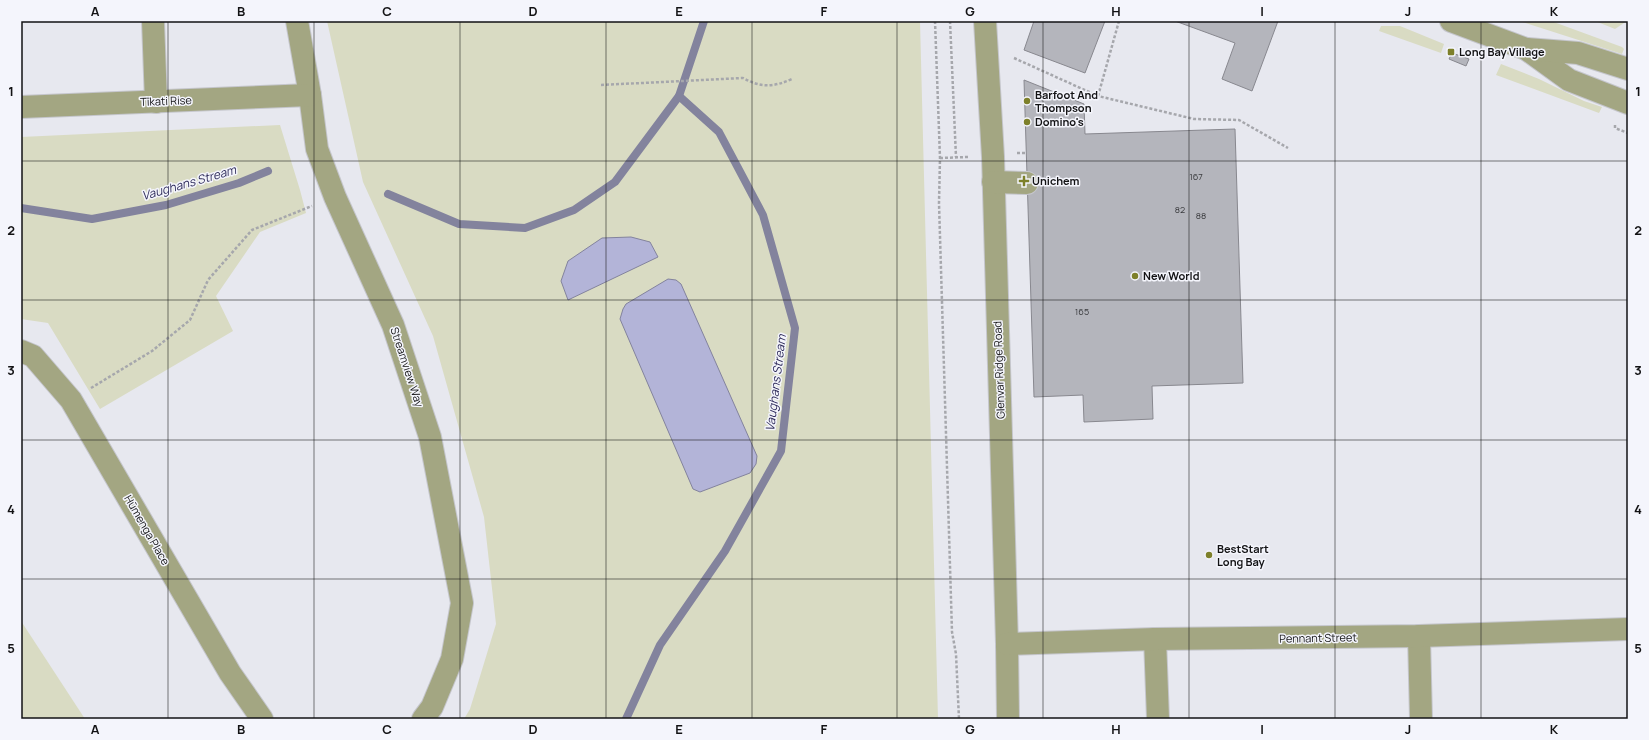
<svg xmlns="http://www.w3.org/2000/svg" width="1649" height="740" font-family="Manrope,sans-serif">
<rect width="100%" height="100%" fill="#e7e8ef"/>
<g fill="#d9dbc3">
<polygon points="327,21 920,21 938,719 464,719 470,709 496,624 484,517 433,336 363,182"/>
<polygon points="1519,21 1551,21 1622,47 1624,49 1622,54"/>
<polygon points="1595,21 1627,21 1615,29"/>
<polygon points="1381,26 1400,26 1444,44 1441,53 1379,31"/>
<polygon points="1501,64 1539,79 1584,101 1602,107 1599,113 1496,75"/>
<polygon points="280,125 300,190 306,213 260,232 216,296 233,331 100,409 48,323 21,319 21,137"/>
<polygon points="21,621 85,719 21,719"/>
</g>
<g fill="#b3b4d8" stroke="#83839d">
<polygon points="631,237 650,242 658,257 568,300 561,281 568,261 602,238"/>
<polygon points="668,279 676,280 681,284 757,456 756,464 750,473 700,492 693,489 620,319 623,309 626,304"/>
</g>
<g fill="none" stroke-linecap="round" stroke-linejoin="round">
<g stroke="#83839d" stroke-width="8">
<polyline points="388,194 459,224 525,228 574,210 615,182 679,96 704,21"/>
<polyline points="21,208 92,219 166,205 239,183 268,171"/>
<polyline points="626,719 660,645 725,551 781,451 795,328 763,215 719,132 679,96"/>
</g>
</g>
<g fill="#b4b5bc" stroke="#88888f">
<polygon points="1034,21 1105,21 1085,73 1024,50"/>
<polygon points="1175,21 1278,21 1252,91 1222,79 1235,43"/>
<polygon points="1452,53 1469,59 1466,66 1449,59"/>
<polygon points="1024,80 1084,104 1085,134 1235,129 1243,383 1152,386 1153,419 1084,422 1083,395 1034,397"/>
</g>
<g fill="none" stroke-linecap="round" stroke-linejoin="round">
<defs>
<g id="minor">
<polyline points="153,21 156,102"/>
<polyline points="297,21 310,95 317,149 335,197 393,325 430,437 462,603 452,659 432,707 423,719"/>
<polyline points="985,21 993,157 1007,644 1008,719"/>
<polyline points="1451,21 1526,49 1569,80 1628,103"/>
<polyline points="1527,49 1578,53 1628,69"/>
<polyline points="21,107 310,95"/>
<polyline points="993,182 1027,183"/>
<polyline points="21,351 33,356 71,400 230,673 262,719"/>
<polyline points="1419,636 1421,719"/>
<polyline points="1155,639 1158,719"/>
<polyline points="1007,644 1155,639 1419,636 1628,629"/>
</g>
</defs>
<use href="#minor" stroke="#c5c6cc" stroke-width="24"/>
<g stroke="#a6a7ac" stroke-width="2.5" stroke-dasharray="3 2" stroke-linecap="butt">
<polyline points="935,21 940,158 939,203 952,632 956,654 959,719"/>
<polyline points="950,21 956,157"/>
<polyline points="1014,58 1098,96 1194,119 1239,120 1288,148"/>
<path d="M601 85 743 78C761 88 774 87 792 79"/>
<polyline points="1098,96 1119,21"/>
<polyline points="1615,125 1615,128 1628,133"/>
<polyline points="1017,153 1026,153"/>
<polyline points="940,158 968,157"/>
<polyline points="91,388 152,351 190,320 208,280 252,230 312,206"/>
</g>
<use href="#minor" stroke="#a3a682" stroke-width="22"/>
</g>
<path fill="none" stroke="#121214" stroke-width="1" stroke-opacity="0.55" d="M168 21V719M314 21V719M460 21V719M606 21V719M752 21V719M897 21V719M1043 21V719M1189 21V719M1335 21V719M1481 21V719M21 161H1628M21 300H1628M21 440H1628M21 579H1628"/>
<g fill="#7d802a" stroke="#f4f5fc" stroke-width="1.5">
<rect x="1447" y="48" width="8" height="8" rx="2"/>
<circle cx="1027" cy="101" r="4"/>
<circle cx="1027" cy="122" r="4"/>
<path d="M1022 175h4v4h4v4h-4v4h-4v-4h-4v-4h4z"/>
<circle cx="1135" cy="276" r="4"/>
<circle cx="1209" cy="555" r="4"/>
</g>
<g text-anchor="middle" stroke-width="3" stroke-linejoin="round" paint-order="stroke">
<g font-size="9" fill="#3a3b3e">
<text x="1196" y="180">167</text>
<text x="1180" y="213">82</text>
<text x="1201" y="219">88</text>
<text x="1082" y="315">165</text>
</g>
<g font-size="11" font-weight="bold" fill="#121214" stroke="#f4f5fc" text-anchor="start">
<text x="1459" y="56">Long Bay Village</text>
<text x="1035" y="99">Barfoot And<tspan x="1035" dy="13">Thompson</tspan></text>
<text x="1035" y="126">Domino's</text>
<text x="1032" y="185">Unichem</text>
<text x="1143" y="280">New World</text>
<text x="1217" y="553">BestStart<tspan x="1217" dy="13">Long Bay</tspan></text>
</g>
<g font-size="11" fill="#121214" stroke="#f4f5fc">
<text transform="translate(166 101) rotate(-2)" y="4">Tīkati Rise</text>
<text transform="translate(407 367) rotate(72)" y="4">Streamview Way</text>
<text transform="translate(999 370) rotate(-92)" y="4">Glenvar Ridge Road</text>
<text transform="translate(147 530) rotate(60)" y="4">Hūmenga Place</text>
<text transform="translate(1318 638) rotate(-1)" y="4">Pennant Street</text>
</g>
<g font-size="12" font-style="italic" fill="#2e2b5a" stroke="#f4f5fc">
<text transform="translate(189 183) rotate(-16)" y="4">Vaughans Stream</text>
<text transform="translate(776 383) rotate(-83)" y="4">Vaughans Stream</text>
</g>
</g>
<rect width="1649" height="740" fill="none" stroke="#f4f5fc" stroke-width="44"/>
<rect x="22" y="22" width="1605" height="696" fill="none" stroke="#121214" stroke-width="1.5"/>
<g font-size="13" text-anchor="middle" font-weight="bold" fill="#121214">
<text x="95" y="16">A</text>
<text x="241" y="16">B</text>
<text x="387" y="16">C</text>
<text x="533" y="16">D</text>
<text x="679" y="16">E</text>
<text x="824" y="16">F</text>
<text x="970" y="16">G</text>
<text x="1116" y="16">H</text>
<text x="1262" y="16">I</text>
<text x="1408" y="16">J</text>
<text x="1554" y="16">K</text>
<text x="11" y="96">1</text>
<text x="1638" y="96">1</text>
<text x="11" y="235">2</text>
<text x="1638" y="235">2</text>
<text x="11" y="375">3</text>
<text x="1638" y="375">3</text>
<text x="11" y="514">4</text>
<text x="1638" y="514">4</text>
<text x="11" y="653">5</text>
<text x="1638" y="653">5</text>
<text x="95" y="734">A</text>
<text x="241" y="734">B</text>
<text x="387" y="734">C</text>
<text x="533" y="734">D</text>
<text x="679" y="734">E</text>
<text x="824" y="734">F</text>
<text x="970" y="734">G</text>
<text x="1116" y="734">H</text>
<text x="1262" y="734">I</text>
<text x="1408" y="734">J</text>
<text x="1554" y="734">K</text>
</g>
</svg>
